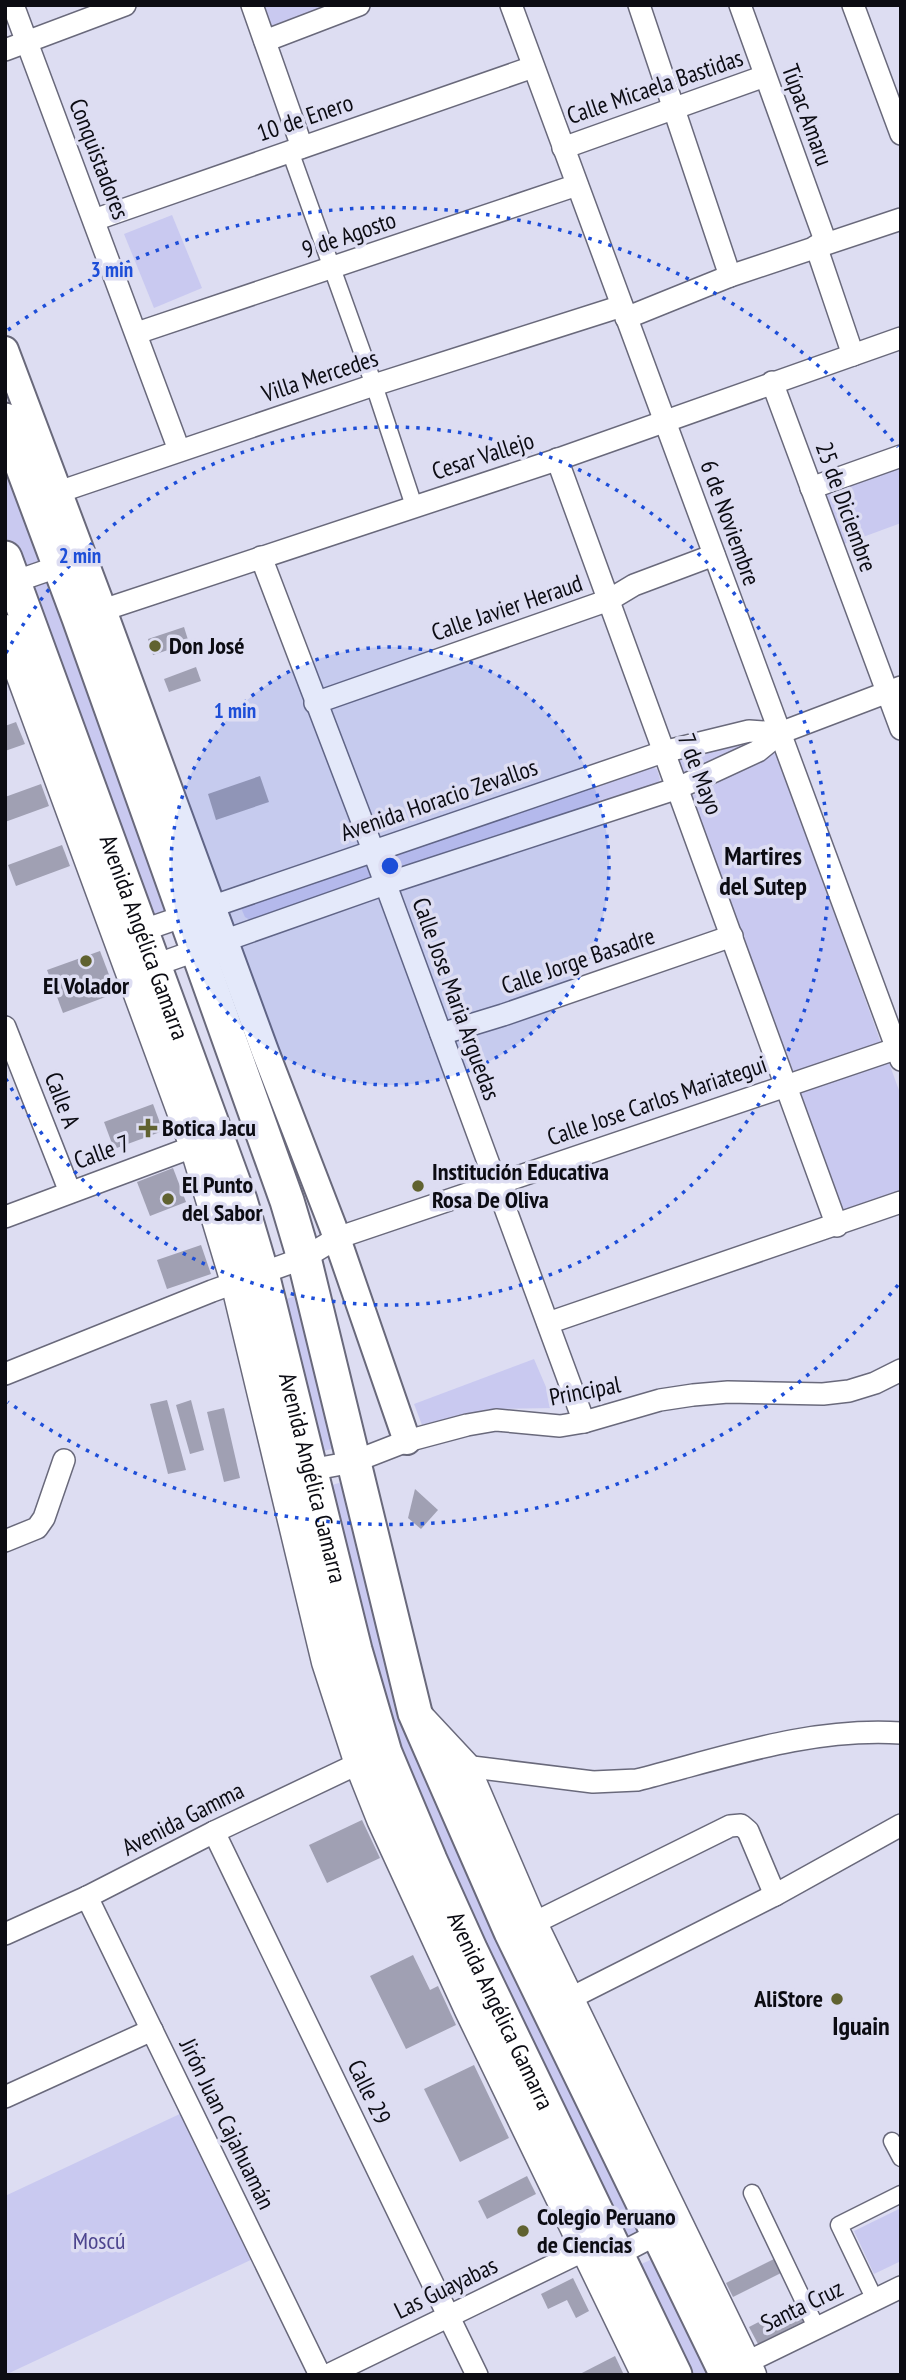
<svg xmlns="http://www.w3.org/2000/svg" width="906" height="2380" font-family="'PT Sans Narrow',sans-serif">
<rect width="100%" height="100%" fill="#ddddf2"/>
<g fill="#c9c9f0">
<polygon points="261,5 330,5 270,33"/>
<polygon points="172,215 202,288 154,308 124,234"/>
<polygon points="5,449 47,561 19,571 5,533"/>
<polygon points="901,465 901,523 844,544 824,491"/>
<polygon points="52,576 168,913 155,917 147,916 26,585"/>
<polygon points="733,743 742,746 737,753 679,781 671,757"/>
<polygon points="776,752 881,1043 792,1075 690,797"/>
<polygon points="648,766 657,769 660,779 656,787 395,875 389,869 386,853"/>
<polygon points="362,862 368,868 370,876 367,884 252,921 245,917 241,908 246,901"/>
<polygon points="888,1060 901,1096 901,1192 842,1213 801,1093"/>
<polygon points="299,1295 335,1448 312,1454 276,1302"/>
<polygon points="534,1359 555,1408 489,1409 422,1425 414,1404"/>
<polygon points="346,1481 404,1703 646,2227 622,2242 395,1744 325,1487"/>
<polygon points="184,2112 255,2258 5,2375 5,2196"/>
<polygon points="901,2208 901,2261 874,2274 854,2231"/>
<polygon points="657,2257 713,2375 690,2375 639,2265"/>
</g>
<g fill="#a0a0b3">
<polygon points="184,627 189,643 153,655 148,639"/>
<polygon points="196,667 201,681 169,692 164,679"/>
<polygon points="16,722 25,744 5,751 5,726"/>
<polygon points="260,776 269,802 216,820 208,794"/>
<polygon points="41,784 49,806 5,822 5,797"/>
<polygon points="62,845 70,866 16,886 8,865"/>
<polygon points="100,951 116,993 63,1013 47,970"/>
<polygon points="153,1104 163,1131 114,1149 104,1122"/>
<polygon points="173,1168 186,1202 150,1216 137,1182"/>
<polygon points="201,1245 211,1274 167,1289 157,1260"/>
<polygon points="167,1400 186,1470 168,1474 150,1404"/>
<polygon points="191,1400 204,1450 190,1454 176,1405"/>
<polygon points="224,1408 240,1478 224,1482 207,1412"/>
<polygon points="415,1489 438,1510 421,1529 408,1518"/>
<polygon points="362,1820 380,1858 327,1883 309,1845"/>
<polygon points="413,1955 430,1990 438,1986 456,2025 406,2049 370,1976"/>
<polygon points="474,2065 509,2138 460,2162 424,2089"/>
<polygon points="527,2176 536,2194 487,2219 478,2201"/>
<polygon points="778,2257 785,2271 733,2297 726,2283"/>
<polygon points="573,2278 589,2311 576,2318 567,2300 548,2309 541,2294"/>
<polygon points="800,2301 808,2319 758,2344 749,2327"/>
<polygon points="615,2356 624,2375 578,2375"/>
</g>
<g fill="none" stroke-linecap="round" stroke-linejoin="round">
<defs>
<g id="pedestrian">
<polyline points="290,151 374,385 414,506"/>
<polyline points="892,2141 901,2158"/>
<polyline points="752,2193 816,2327"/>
<polyline points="875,2300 839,2225 901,2194"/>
</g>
<g id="minor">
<polyline points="13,5 179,450"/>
<polyline points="252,5 302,147"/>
<polyline points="511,5 901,1060"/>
<polyline points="639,5 730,276"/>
<polyline points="740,5 826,243"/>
<polyline points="853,5 901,134"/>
<polyline points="265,41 359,5"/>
<polyline points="5,50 125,5"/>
<polyline points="563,148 765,76"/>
<polyline points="94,220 533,67"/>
<polyline points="816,246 853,355"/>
<polyline points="626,318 730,276 901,219"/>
<polyline points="137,333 577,185"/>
<polyline points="772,382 901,729"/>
<polyline points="557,459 837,1226"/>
<polyline points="811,488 901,456"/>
<polyline points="44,497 374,385 622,306"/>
<polyline points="261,557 373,850 584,1422"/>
<polyline points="5,585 60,566"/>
<polyline points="88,615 553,461 901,338"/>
<polyline points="315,703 609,600 634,585 714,555"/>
<polyline points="132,934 663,752 749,731 780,733"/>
<polyline points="144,969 385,884 678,788 758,751 780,733 901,687"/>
<polyline points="5,1027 70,1192"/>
<polyline points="441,1034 503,1015 732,936"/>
<polyline points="5,1217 206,1142"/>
<polyline points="548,1323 901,1202"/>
<polyline points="5,1374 212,1291 304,1258 337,1238 901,1047"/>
<polyline points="299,1472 353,1462 407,1441 467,1425 496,1420 560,1426 584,1422 660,1400 693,1395 728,1392 823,1394 849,1391 875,1383 901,1370"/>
<polyline points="5,1541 37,1528 44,1518 64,1460"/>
<path d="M464 1766 593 1782 637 1780C724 1758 809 1727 901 1733"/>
<polyline points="214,1832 477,2375"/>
<polyline points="87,1897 320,2375"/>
<polyline points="532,1924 730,1826 741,1825 748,1831 775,1895"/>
<polyline points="5,1934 87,1897 214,1832 372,1757"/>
<polyline points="559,2004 775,1895 901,1825"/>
<polyline points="5,2097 152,2030"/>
<polyline points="733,2369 901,2287"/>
<polyline points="328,2375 587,2249 604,2255 617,2255 667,2229"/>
</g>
<polyline id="tertiary" points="5,350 103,610 265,1051 333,1227 407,1441"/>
<g id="secondary">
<polyline points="5,630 195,1146 236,1282 327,1662 359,1761 382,1819 470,2010 647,2375"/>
<polyline points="422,1721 464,1766 532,1924 751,2375"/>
</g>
<g id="primary">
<polyline points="5,420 79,618 287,1201 304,1258 415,1713 511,1932 727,2375"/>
<path id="s1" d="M5 558 240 1200 262 1274 355 1650 385 1753 430 1860 471 1951 675 2375"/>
</g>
</defs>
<use href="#pedestrian" stroke="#69697b" stroke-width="19"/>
<use href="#minor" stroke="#69697b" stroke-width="24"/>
<use href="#tertiary" stroke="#69697b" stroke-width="30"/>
<use href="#secondary" stroke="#69697b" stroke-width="33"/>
<use href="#primary" stroke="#69697b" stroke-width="37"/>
<use href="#pedestrian" stroke="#fff" stroke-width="16"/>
<use href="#minor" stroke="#fff" stroke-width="21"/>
<use href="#tertiary" stroke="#fff" stroke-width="26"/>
<use href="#secondary" stroke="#fff" stroke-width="30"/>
<use href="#primary" stroke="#fff" stroke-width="33"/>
</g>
<circle cx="390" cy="866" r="219" fill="#1d4ed8" fill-opacity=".12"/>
<g fill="none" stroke="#1d4ed8" stroke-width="3.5" stroke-dasharray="3.5 7">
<circle cx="390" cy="866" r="219"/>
<path d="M6 653A439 439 0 1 1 6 1079"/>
<path d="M898 1285A658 658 0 0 1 8 1402M8 330A658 658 0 0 1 898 447"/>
</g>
<g fill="#606230" stroke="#ddddf2" stroke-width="2.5">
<circle cx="155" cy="646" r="7"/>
<circle cx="86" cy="961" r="7"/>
<path d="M144.5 1117.5h7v7h7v7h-7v7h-7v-7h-7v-7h7z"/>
<circle cx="418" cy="1186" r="7"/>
<circle cx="168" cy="1199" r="7"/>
<circle cx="837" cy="1999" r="7"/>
<circle cx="523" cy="2231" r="7"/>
</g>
<g text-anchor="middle" stroke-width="7" stroke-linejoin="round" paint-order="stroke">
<g font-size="24" fill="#0c0c13" stroke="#ddddf2">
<text transform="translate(655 87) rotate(-19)" y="8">Calle Micaela Bastidas</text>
<text transform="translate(807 115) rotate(70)" y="8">Túpac Amaru</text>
<text transform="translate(305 118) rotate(-19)" y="8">10 de Enero</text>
<text transform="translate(99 159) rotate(69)" y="8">Conquistadores</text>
<text transform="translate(349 235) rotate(-19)" y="8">9 de Agosto</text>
<text transform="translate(320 376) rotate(-18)" y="8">Villa Mercedes</text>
<text transform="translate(483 456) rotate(-18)" y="8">Cesar Vallejo</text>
<text transform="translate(846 507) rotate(70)" y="8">25 de Diciembre</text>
<text transform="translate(730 523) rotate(70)" y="8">6 de Noviembre</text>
<text transform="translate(507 608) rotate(-19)" y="8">Calle Javier Heraud</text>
<text transform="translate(700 774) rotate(69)" y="8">7 de Mayo</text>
<text transform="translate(439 800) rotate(-19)" y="8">Avenida Horacio Zevallos</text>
<text dy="8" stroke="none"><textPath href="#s1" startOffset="404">Avenida Angélica Gamarra</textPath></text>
<text transform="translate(578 961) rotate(-19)" y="8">Calle Jorge Basadre</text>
<text transform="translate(456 999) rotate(70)" y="8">Calle Jose Maria Arguedas</text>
<text transform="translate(62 1100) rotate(69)" y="8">Calle A</text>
<text transform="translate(657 1101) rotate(-19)" y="8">Calle Jose Carlos Mariategui</text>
<text transform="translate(102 1152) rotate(-20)" y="8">Calle 7</text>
<text transform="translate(585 1391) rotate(-11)" y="8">Principal</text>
<text dy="8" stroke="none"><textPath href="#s1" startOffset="971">Avenida Angélica Gamarra</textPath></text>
<text transform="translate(183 1819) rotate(-27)" y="8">Avenida Gamma</text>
<text dy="8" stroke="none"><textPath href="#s1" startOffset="1538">Avenida Angélica Gamarra</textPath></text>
<text transform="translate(369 2092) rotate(64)" y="8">Calle 29</text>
<text transform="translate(227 2124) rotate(64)" y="8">Jirón Juan Cajahuamán</text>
<text transform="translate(446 2288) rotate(-26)" y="8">Las Guayabas</text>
<text transform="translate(802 2306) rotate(-26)" y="8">Santa Cruz</text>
</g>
<g font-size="24" font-weight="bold" fill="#0c0c13" stroke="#ddddf2" text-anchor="start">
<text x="169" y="654">Don José</text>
<text x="86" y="994" text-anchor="middle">El Volador</text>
<text x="162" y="1136">Botica Jacu</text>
<text x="432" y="1180">Institución Educativa<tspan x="432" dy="28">Rosa De Oliva</tspan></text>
<text x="182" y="1193">El Punto<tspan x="182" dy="28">del Sabor</tspan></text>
<text x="823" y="2007" text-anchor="end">AliStore</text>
<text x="537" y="2225">Colegio Peruano<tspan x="537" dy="28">de Ciencias</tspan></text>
</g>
<g font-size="24" fill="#4d458e" stroke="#ddddf2">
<text x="99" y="2249">Moscú</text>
</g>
<g font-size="26" font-weight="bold" fill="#0c0c13" stroke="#ddddf2">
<text x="763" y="865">Martires<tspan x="763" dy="30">del Sutep</tspan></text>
<text x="861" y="2035">Iguain</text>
</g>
</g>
<circle cx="390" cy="866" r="10" fill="#1d4ed8" stroke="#ddddf2" stroke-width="3.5"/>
<g font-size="21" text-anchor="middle" font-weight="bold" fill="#1d4ed8" stroke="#ddddf2" stroke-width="7" stroke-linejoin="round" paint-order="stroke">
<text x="112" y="277">3 min</text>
<text x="80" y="563">2 min</text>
<text x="235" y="718">1 min</text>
</g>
<rect width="906" height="2380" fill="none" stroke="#0c0c13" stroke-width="14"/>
</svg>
